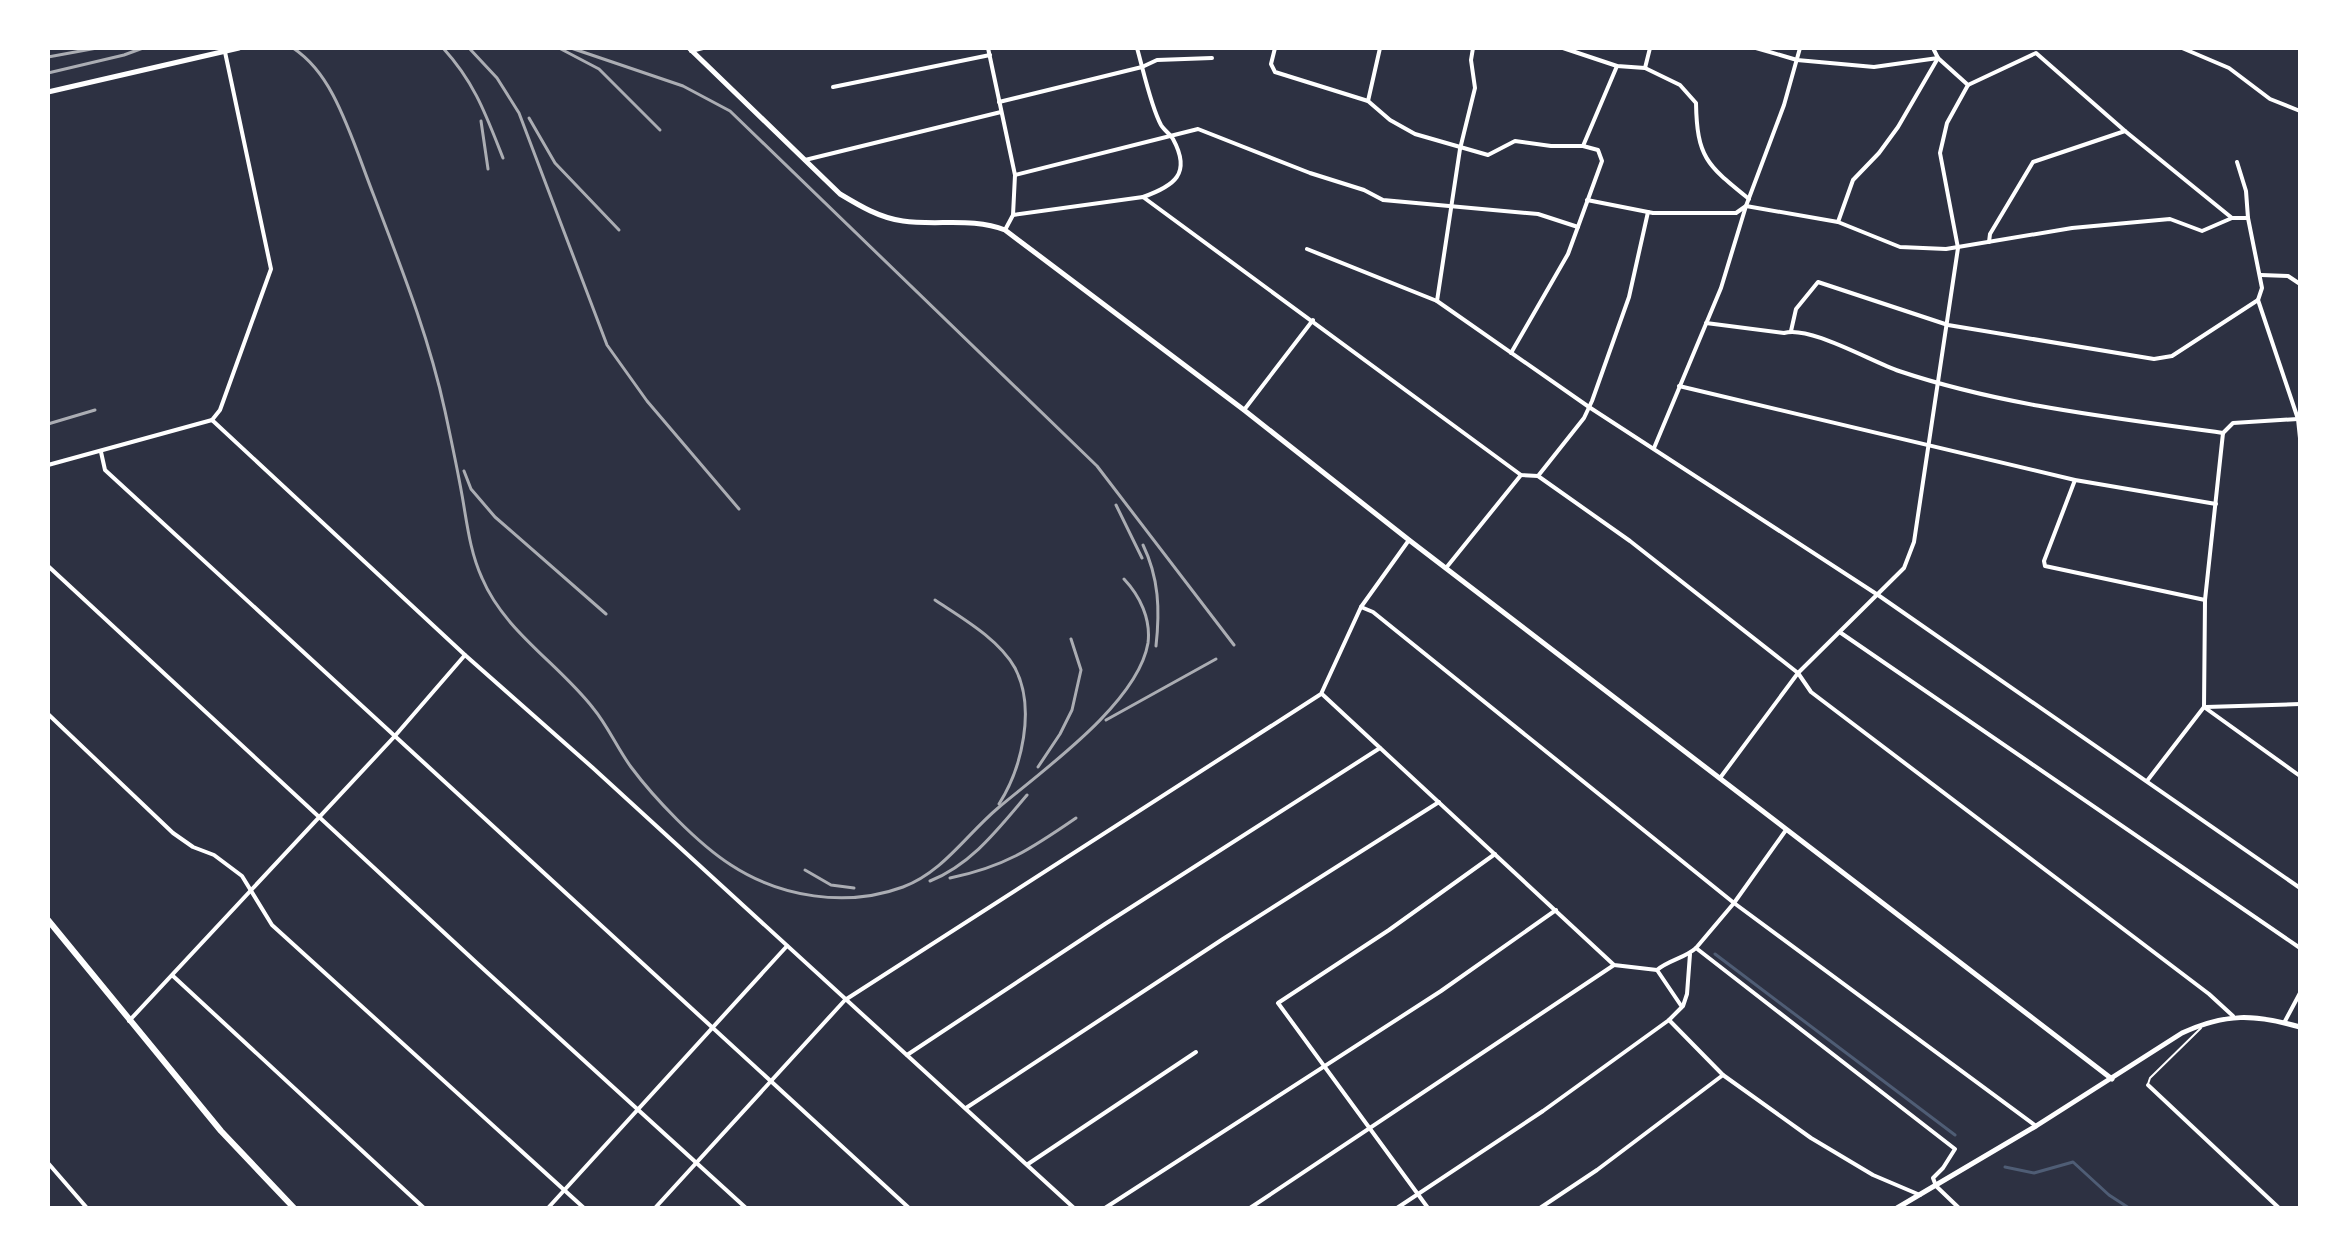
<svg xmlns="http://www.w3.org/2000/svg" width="2348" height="1256" font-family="'Fira Sans',sans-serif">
<rect width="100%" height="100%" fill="#2d3142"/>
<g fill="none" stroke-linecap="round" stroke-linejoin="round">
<g stroke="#4f5d75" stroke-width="3">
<polyline points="1715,954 1955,1135"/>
<polyline points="2005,1167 2034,1173 2073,1162 2109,1195 2129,1208"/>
</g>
<polyline stroke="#fff" stroke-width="2" points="2148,1084 2150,1078 2201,1028"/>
<g stroke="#fff" stroke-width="4">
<polyline points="988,48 1015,175 1013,215"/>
<path d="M1137 48C1143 69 1151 107 1161 125 1164 130 1170 134 1173 139 1192 174 1174 186 1143 197"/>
<polyline points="1275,48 1271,64 1275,72 1368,101 1390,120 1415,134 1488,155 1515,141 1551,146 1583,146 1598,150 1602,161 1568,254 1511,353"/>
<path d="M1563 48 1617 66 1645 68 1680 85 1696 103C1697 158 1707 165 1749 199"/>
<polyline points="1756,48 1797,60 1874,67 1938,58 1968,85 2036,53 2125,131 2232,218"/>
<polyline points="2182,48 2229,68 2270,99 2300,111"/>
<polyline points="691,51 703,48"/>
<polyline points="1645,68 1650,48"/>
<polyline points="833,87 990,55"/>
<polyline points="1368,101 1380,48"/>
<polyline points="999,102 1142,67 1157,60 1212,58"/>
<polyline points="1583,146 1617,66"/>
<polyline points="805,160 1001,112"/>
<polyline points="2237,162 2246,191 2248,218 2262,288 2258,300 2298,419 2300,438"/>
<polyline points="1015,175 1198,129 1310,173 1364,190 1383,200 1538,214 1578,227"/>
<polyline points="1587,200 1653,213 1736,213 1746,206 1838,222 1900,247 1946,249 2072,228 2170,219 2202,231 2232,218 2248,218"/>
<polyline points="1838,222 1853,180 1879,153 1898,127 1938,58 1933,48"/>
<polyline points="1005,230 1013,215 1143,197 1521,475 1538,476 1630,541 1798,673 1811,692 2209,994 2233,1016"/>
<polyline points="1989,242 1990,234 2033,162 2125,131"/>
<polyline points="1307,249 1437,301 1589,407 1878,595 2300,888"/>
<polyline points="2261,275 2288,276 2300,284"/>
<polyline points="1437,301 1460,149 1475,88 1471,60 1473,48"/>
<path d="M1706 323 1784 333C1809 325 1872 362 1899 371 2003 406 2115 418 2223 433"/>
<polyline points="1791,331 1796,309 1818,282 1948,325 2154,359 2172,356 2258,300"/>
<polyline points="1679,386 2075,480 2216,504"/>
<polyline points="1244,410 1313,320"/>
<polyline points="212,420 220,410 271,269 225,52"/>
<polyline points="2223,433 2233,423 2298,419"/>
<polyline points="1654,448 1721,288 1746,206 1784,105 1800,48"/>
<polyline points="101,452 105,470 909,1208"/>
<polyline points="48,465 212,420 465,655 593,768 1074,1208"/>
<polyline points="1538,476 1584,418 1592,401 1629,297 1648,212"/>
<polyline points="2075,480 2044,561 2045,566 2205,600"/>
<polyline points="48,566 479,965 746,1208"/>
<polyline points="1446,568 1521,475"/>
<polyline points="1361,607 1373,612 1734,903 2036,1126"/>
<polyline points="1841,633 2300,948"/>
<polyline points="1322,694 1614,965 1657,970 1682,1007 1669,1020 1723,1075 1811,1138 1873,1175 1920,1195"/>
<polyline points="2204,707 2300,776"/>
<polyline points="2206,707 2300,704"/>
<polyline points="48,714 173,833 193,847 214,855 242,876 272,925 584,1208"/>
<polyline points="1720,778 1798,673 1904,568 1914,542 1958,248 1940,153 1947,123 1968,85"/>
<polyline points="2147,781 2204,707 2205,600 2223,433"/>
<polyline points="1696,948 1955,1149 1943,1168 1933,1178 1936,1186 1959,1208"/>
<path d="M1657 970C1669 960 1685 958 1696 948L1734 903 1786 830"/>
<polyline points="173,976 424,1208"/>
<polyline points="1683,1006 1687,994 1690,954"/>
<polyline points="129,1021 394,737 465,655"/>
<polyline points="2284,1023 2300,993"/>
<polyline points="907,1055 1105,924 1380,748"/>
<polyline points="2148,1085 2279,1208"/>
<polyline points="966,1108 1223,939 1439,802"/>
<polyline points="48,1163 87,1208"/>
<polyline points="1028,1164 1196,1052"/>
<polyline points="548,1208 787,946"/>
<polyline points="655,1208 845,1000 1321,694 1361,607 1409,540"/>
<polyline points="1105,1208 1441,991 1556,910"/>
<polyline points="1250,1208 1614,965"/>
<polyline points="1397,1208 1543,1111 1669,1020"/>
<polyline points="1428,1208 1278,1003 1389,930 1495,854"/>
<polyline points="1540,1208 1597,1170 1723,1075"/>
</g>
<g stroke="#fff" stroke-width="5">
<path d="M689 48 840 194C860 206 880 218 903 221 936 226 973 217 1005 230L1244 410 1409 540 2112 1079"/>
<polyline points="48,92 239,48"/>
<path d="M1897 1208 2036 1126 2182 1033C2226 1013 2254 1014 2300 1027"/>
</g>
<polyline stroke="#fff" stroke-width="6" points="48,920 221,1131 294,1208"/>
<g stroke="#abadb3" stroke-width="3">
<path d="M293 48C311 60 323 76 333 95 350 127 361 163 374 196 401 267 429 337 445 411 451 439 457 467 462 495 467 523 470 552 482 578 505 632 558 663 593 708 608 726 617 748 631 767 654 798 698 844 731 865 780 897 846 908 903 887 943 872 966 835 998 808 1043 770 1138 703 1148 643 1151 619 1140 596 1124 579"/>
<path d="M443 48C475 83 486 115 503 158"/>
<polyline points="469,48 497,78 519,113 607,345 647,401 739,509"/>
<polyline points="559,48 599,69 660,130"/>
<polyline points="571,48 683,86 730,111 1097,466 1234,645"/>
<polyline points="48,57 97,48"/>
<polyline points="48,73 124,55 143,48"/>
<polyline points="529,118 555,163 619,230"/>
<polyline points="481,121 488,169"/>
<polyline points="48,424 95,410"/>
<polyline points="464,471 471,489 495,517 606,614"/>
<polyline points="1116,505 1142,558"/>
<path d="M1143 545C1159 578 1160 610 1156 646"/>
<path d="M935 600C962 618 999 639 1015 668 1036 708 1022 768 999 804"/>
<polyline points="1106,720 1216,659"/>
<polyline points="1038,767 1060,734 1072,710 1081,670 1071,639"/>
<polyline points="805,870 831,885 854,888"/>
<path d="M950 878C1004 867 1031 849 1076 818"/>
<path d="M930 881C972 864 998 829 1027 795"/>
</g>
</g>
<rect width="2348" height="1256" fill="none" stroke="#ffffff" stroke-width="100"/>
</svg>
